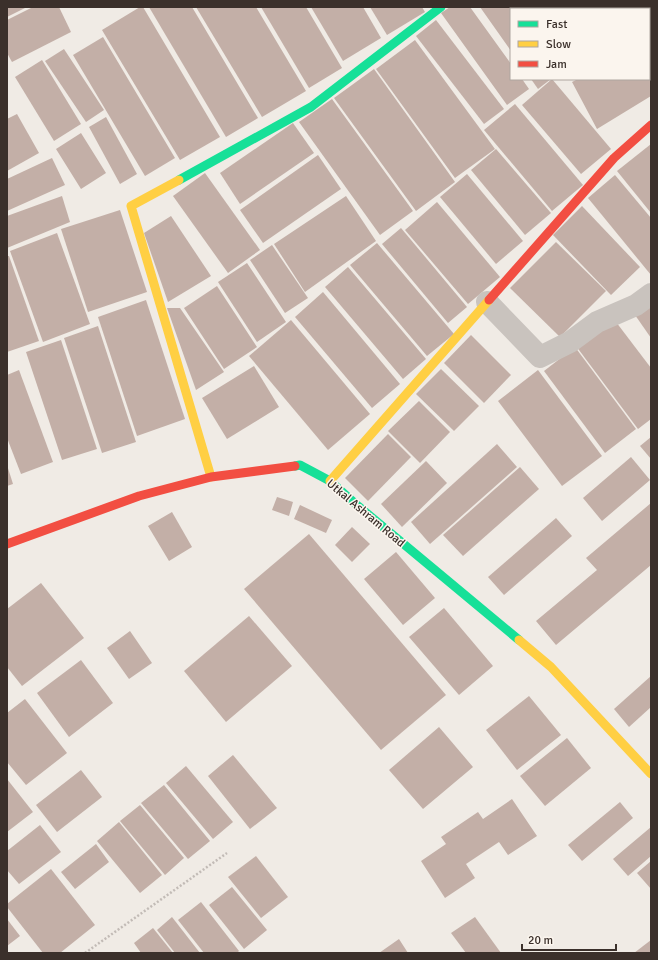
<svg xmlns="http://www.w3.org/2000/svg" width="658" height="960" font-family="Signika,sans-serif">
<rect width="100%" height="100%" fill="#f0ebe5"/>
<g fill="#c3afa7">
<polygon points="7,7 27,7 7,17"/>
<polygon points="33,7 59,7 71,32 12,62 7,53 7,20"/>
<polygon points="140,7 143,7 220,137 180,160 102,30"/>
<polygon points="149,7 192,7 258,118 226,137"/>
<polygon points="196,7 256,7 306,91 262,117"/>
<polygon points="261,7 306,7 342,68 309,88"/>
<polygon points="311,7 363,7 381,38 343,61"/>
<polygon points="370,7 422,7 425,12 387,35"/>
<polygon points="450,7 470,7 511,64 511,79 522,79 529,89 507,105 441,13"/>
<polygon points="480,7 512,7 513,9 511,9 511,51"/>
<polygon points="526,7 629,7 626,9 527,9"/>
<polygon points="634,7 651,7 651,35 649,36 649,9 630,9"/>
<polygon points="436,20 504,109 484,124 416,36"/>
<polygon points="103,37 175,158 145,176 73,55"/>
<polygon points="415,40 495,149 455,178 376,69"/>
<polygon points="651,40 651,96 597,129 572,82 578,79 649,79 649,41"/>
<polygon points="64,49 104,110 86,122 45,61"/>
<polygon points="42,60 81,124 54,141 15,77"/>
<polygon points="374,69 455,182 416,211 334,98"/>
<polygon points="531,79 551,79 538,89"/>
<polygon points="552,79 611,149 581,174 522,105"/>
<polygon points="332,99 413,211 380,235 299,122"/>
<polygon points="515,104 583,185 552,211 484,130"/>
<polygon points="17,114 39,153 7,171 7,119"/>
<polygon points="106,117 137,174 120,184 89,127"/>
<polygon points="293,123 314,153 240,204 220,173"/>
<polygon points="81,133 106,173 81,189 56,149"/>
<polygon points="651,144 651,213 617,171"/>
<polygon points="496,149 551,213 525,235 471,170"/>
<polygon points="318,155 341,189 263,243 240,210"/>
<polygon points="52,158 65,185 7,211 7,179"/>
<polygon points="205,173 260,250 228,273 173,196"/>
<polygon points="467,174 523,241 496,264 440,197"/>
<polygon points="615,175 651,218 651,275 588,198"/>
<polygon points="62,196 70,222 7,248 7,216"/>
<polygon points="346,196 376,241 305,292 274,244"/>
<polygon points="437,202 500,277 468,304 405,230"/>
<polygon points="582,206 640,267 611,295 553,235"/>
<polygon points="120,210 147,292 88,312 61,229"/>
<polygon points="171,216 211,276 168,302 144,233"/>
<polygon points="401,228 467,307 448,323 382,244"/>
<polygon points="57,233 90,324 43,342 10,251"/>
<polygon points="556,242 606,291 560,337 510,288"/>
<polygon points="377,243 454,334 427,356 350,265"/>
<polygon points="272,245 308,298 285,313 250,260"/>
<polygon points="7,256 9,256 39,341 7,352"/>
<polygon points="247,263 286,322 257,342 218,282"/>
<polygon points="348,267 426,359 403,379 325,287"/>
<polygon points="217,286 257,347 224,369 184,308"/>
<polygon points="323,292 400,384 372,408 295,317"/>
<polygon points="146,300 185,419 137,436 98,317"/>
<polygon points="651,303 651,338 635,315"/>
<polygon points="167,308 180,308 224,372 196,390"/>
<polygon points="613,318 651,368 651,419 638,429 576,346"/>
<polygon points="291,320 370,414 328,450 249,356"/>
<polygon points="98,326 136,442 102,453 64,338"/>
<polygon points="471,335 511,375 484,403 444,363"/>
<polygon points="61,340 97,449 62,460 26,352"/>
<polygon points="575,347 636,429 605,453 544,371"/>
<polygon points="254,366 279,407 227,439 202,398"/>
<polygon points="441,369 479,406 454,431 416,394"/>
<polygon points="19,370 53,462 21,474 7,438 7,375"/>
<polygon points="538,370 602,456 562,486 498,401"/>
<polygon points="419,401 450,432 420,463 388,431"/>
<polygon points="388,434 411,457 368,501 345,478"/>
<polygon points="651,437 651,459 640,446"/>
<polygon points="497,444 517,467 430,544 411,522"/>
<polygon points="631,457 650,480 602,521 583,498"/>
<polygon points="426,461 447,483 402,527 381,504"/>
<polygon points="7,465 13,484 7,486"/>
<polygon points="520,467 539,489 463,556 443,535"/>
<polygon points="277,497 293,502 289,516 272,510"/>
<polygon points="651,503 651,565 556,645 536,621 597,570 586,558"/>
<polygon points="300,505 332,520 326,533 294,519"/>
<polygon points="172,512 192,547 169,561 148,526"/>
<polygon points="556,518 572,536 504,595 488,577"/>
<polygon points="352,527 370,544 352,562 335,545"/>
<polygon points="309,534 446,695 381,750 244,589"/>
<polygon points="396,552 435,598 403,625 364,579"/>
<polygon points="41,583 84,638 22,686 7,667 7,609"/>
<polygon points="444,608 493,666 459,695 409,637"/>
<polygon points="249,616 292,666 226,722 184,671"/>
<polygon points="130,631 152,663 129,679 107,648"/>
<polygon points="81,660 113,703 69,737 37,693"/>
<polygon points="651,676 651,707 629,727 614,709"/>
<polygon points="529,696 561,735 517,770 486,730"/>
<polygon points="25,699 67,753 26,785 7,762 7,713"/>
<polygon points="439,727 473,767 423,809 389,770"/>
<polygon points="567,738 591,768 545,806 520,776"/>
<polygon points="233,755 277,808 250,829 208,776"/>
<polygon points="186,766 233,822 213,839 166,783"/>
<polygon points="81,770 102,797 57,832 36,805"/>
<polygon points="7,779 33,812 7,832"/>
<polygon points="164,785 210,841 188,859 141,803"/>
<polygon points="512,799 537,836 508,855 499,842 466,864 475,878 445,898 421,861 446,844 441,837 478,812 483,819"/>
<polygon points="620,802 633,818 582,861 568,845"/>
<polygon points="140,805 184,858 165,875 120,821"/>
<polygon points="119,822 162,875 140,893 97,841"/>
<polygon points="40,825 61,852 19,884 7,870 7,851"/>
<polygon points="651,827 651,856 628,876 613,859"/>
<polygon points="96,844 109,862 75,889 61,872"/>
<polygon points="256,856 288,897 261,918 228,877"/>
<polygon points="651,861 651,889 637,873"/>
<polygon points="51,869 95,925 60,953 43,953 7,907 7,904"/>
<polygon points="232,887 267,930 244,949 209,905"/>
<polygon points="201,902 239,951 237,953 204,953 178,920"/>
<polygon points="172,917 200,953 175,953 157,930"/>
<polygon points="475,917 501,953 466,953 451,933"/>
<polygon points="7,919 20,936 7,946"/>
<polygon points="153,928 173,953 141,953 134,943"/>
<polygon points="399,939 408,953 379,953"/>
<polygon points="651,940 651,953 634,953"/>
</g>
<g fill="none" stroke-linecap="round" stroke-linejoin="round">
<polyline stroke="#c2bbb6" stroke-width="2.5" stroke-dasharray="2 2" stroke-linecap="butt" points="85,953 227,853"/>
<polyline stroke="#c9c3be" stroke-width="22" points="487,302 540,357 570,342 597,322 636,305 651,294"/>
<g stroke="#16e098" stroke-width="9">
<polyline points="179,180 311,107 441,7"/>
<polyline points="295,466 300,465 330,481 358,506 519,640"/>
</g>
<g stroke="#ffcf43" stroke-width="9">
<polyline points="179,180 131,206 211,477"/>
<polyline points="330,481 489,300"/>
<polyline points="519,640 551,667 651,774"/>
</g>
<g stroke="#f24e42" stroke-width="9">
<polyline points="489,300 614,158 651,125"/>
<polyline points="7,544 139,496 211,477 295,466"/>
</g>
</g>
<g text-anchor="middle" stroke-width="3" stroke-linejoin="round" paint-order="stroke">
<g font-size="12" fill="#3b302b" stroke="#fbf5ee">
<text transform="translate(366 513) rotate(40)" y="4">Utkal Ashram Road</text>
</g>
</g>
<rect width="658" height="960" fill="none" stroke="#3b302b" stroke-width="16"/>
<rect x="510" y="8" width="140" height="72" fill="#fbf5ee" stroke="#aea6a0"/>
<rect x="518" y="21" width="20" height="6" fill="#16e098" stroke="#aea6a0"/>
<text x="546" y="28" font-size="12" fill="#3b302b">Fast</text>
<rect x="518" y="41" width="20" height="6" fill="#ffcf43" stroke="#aea6a0"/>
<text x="546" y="48" font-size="12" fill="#3b302b">Slow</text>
<rect x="518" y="61" width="20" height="6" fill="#f24e42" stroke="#aea6a0"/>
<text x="546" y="68" font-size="12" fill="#3b302b">Jam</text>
<path d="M522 944v6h94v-6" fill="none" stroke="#3b302b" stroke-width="2"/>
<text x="528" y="944" font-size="12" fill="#3b302b" stroke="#fbf5ee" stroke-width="3" paint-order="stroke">20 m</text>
</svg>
